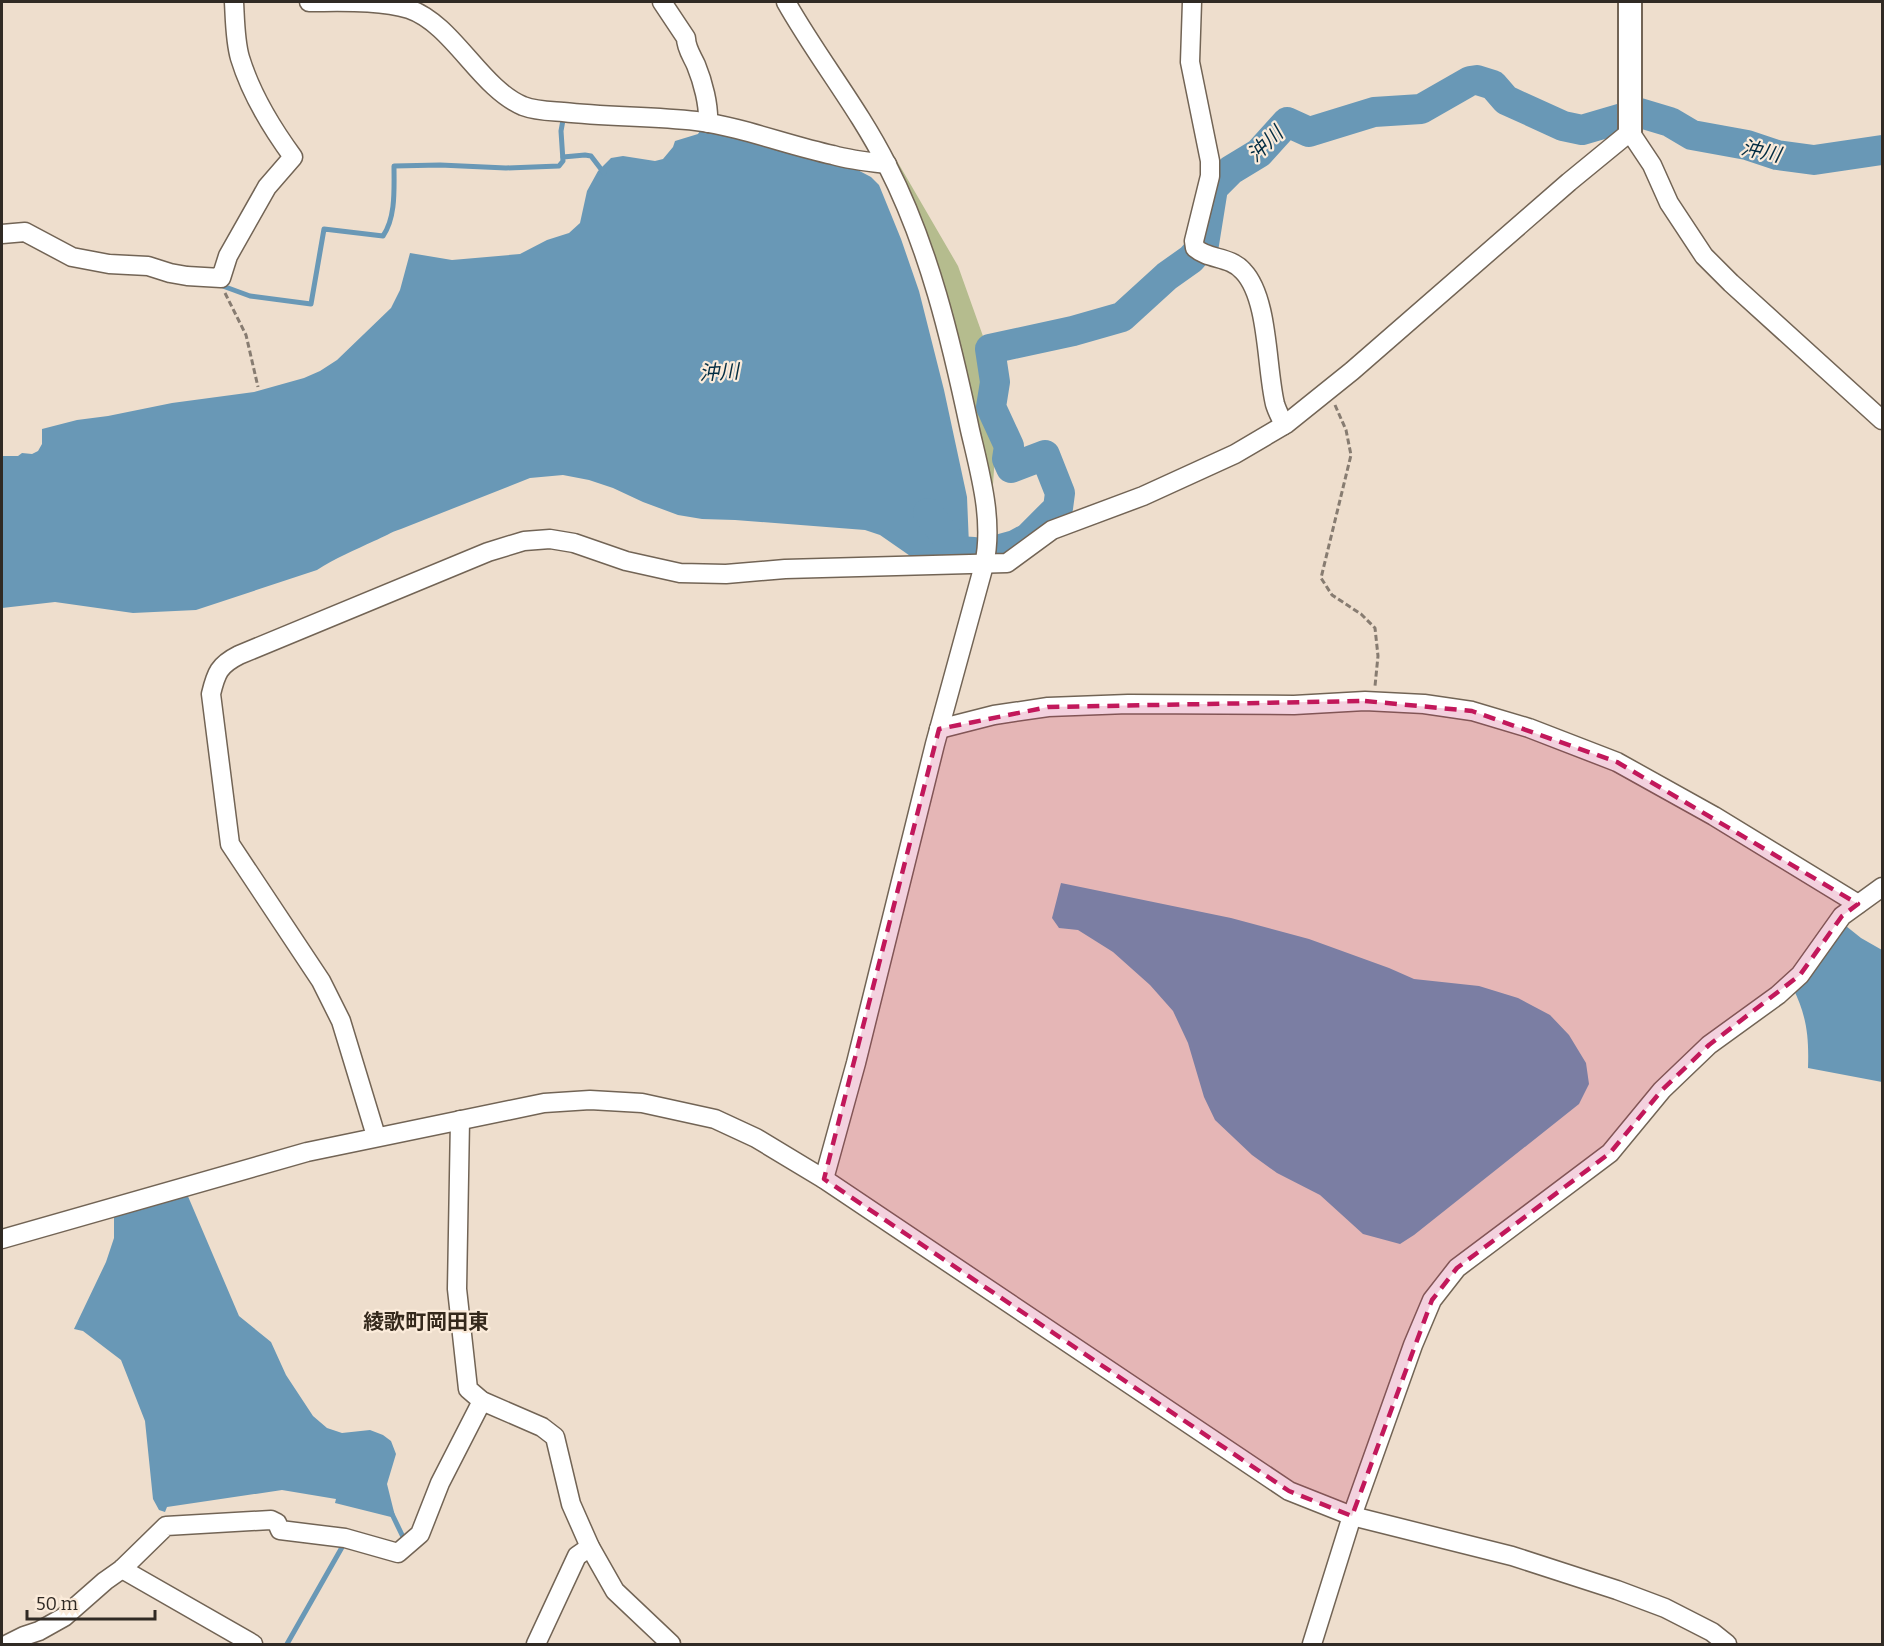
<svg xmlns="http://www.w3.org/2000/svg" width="1884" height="1646" font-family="Bitter,'Noto Sans JP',serif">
<rect width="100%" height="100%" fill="#eedecd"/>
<polygon fill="#b5bc8e" points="890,149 958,266 984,339 992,383 988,407 999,434 995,456 991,512 922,225"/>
<g fill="#6998b6">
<path d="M701 129 850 166 871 177 879 185 901 239 919 291 944 390 967 497 969 545 947 547V560H916L880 535 865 530 735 520 702 519 678 515 643 502 613 488 589 480 563 475 530 478 401 529C391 532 384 537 374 541 355 550 335 558 317 570L196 610 133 613 55 602 2 608V456H18L22 453 32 454 38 451 42 444V429L77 420 108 416 172 403 254 392 304 378 320 371 337 360 391 308 400 290 410 253 452 260 520 254 547 240 569 233 580 223 587 191 598 171 611 158 623 156 655 161 663 159 673 147 675 141 698 134Z"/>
<polygon points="1061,883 1231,918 1309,939 1389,968 1414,979 1479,986 1518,998 1550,1015 1569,1035 1586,1063 1589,1084 1579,1104 1414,1235 1400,1244 1363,1234 1320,1195 1277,1173 1252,1155 1215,1120 1204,1097 1188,1043 1173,1011 1150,985 1113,952 1078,930 1059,928 1052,918"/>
<path d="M1841 922 1861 938 1882 950V1082L1808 1068C1809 1037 1807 1017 1793 988Z"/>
<polygon points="187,1194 239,1316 271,1342 286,1375 313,1416 327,1428 342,1433 370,1430 383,1435 391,1441 396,1454 387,1484 395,1516 391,1517 335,1503 336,1499 282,1490 167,1507 165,1512 159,1510 153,1499 145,1421 121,1360 83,1331 74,1329 106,1262 114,1238 114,1215"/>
</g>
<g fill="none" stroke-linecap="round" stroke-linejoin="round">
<g stroke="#6998b6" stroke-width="5">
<polyline points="563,157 585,155 591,156 604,173"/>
<path d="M220 285 250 296 311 304 324 229 383 236C396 217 394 189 394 166L440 165 506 168 559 166 563 161 561 131 563 120"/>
<polyline points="391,1512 404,1539 401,1541"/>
<polyline points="287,1644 345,1542"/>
</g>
<g stroke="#6998b6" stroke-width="30">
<polyline points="928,513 957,551 974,552"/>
<polyline points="997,550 1015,545 1028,538 1058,508 1060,493 1045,455 1011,468 1007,459 1009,446 991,407 995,382 990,349 1073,331 1122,317 1167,276 1191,259 1204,244 1213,188 1231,170 1259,153 1287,122 1309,132 1374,112 1421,109 1470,81 1477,80 1493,85 1506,100 1563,126 1582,130 1640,113 1670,122 1692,135 1747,145 1777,155 1814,160 1882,150"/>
</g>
<defs>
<g id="minor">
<path d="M309 2C340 2 381 0 409 9 453 24 480 88 523 106 536 111 550 111 563 112 607 117 652 116 696 121 742 127 787 145 833 155 850 160 869 162 887 164"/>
<path d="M662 2 686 38C686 48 692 56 696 65 703 82 709 105 708 123"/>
<path d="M786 2C817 57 859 109 887 165 929 247 951 340 970 430 980 473 994 521 984 565L935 744 856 1063 824 1179"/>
<path d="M1192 2 1190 62 1210 161V176L1194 241 1195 248C1209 260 1230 256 1243 271 1269 298 1266 367 1275 404 1277 411 1281 418 1284 425"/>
<path d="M2 234 25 232 72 257 109 264 148 266 170 273 187 276 221 278 228 256 267 187 293 157C271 127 251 94 240 58 235 41 235 19 234 2"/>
<polyline points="939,729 994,715 1048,707 1128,704 1294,705 1365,701 1424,704 1472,711 1529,728 1617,762 1714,816 1858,904"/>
<polyline points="460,1120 457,1289 468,1389 482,1401 542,1427 555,1437 571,1504 590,1547 615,1591 671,1644"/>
<path d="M376 1136 341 1021 321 981 230 844 211 694C216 673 219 665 239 655L488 552 524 541 550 539 574 543 626 561 680 573 726 574 785 569 1007 563 1052 530 1143 496 1235 454 1286 424 1352 371 1569 182 1630 132 1652 165 1669 203 1704 256 1731 283 1882 420"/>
<polyline points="2,1239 307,1152 544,1103 590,1100 642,1103 715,1119 756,1138 824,1179 1289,1491 1352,1516 1512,1556 1617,1590 1665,1608 1712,1632 1727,1644"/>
<polyline points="122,1569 253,1644"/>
<polyline points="8,1644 24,1636 39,1631 64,1617 105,1581 122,1569 166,1526 271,1520 277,1523 280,1530 345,1538 398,1553 420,1534 440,1483 482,1401"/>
<polyline points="536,1644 577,1556 590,1547"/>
<polyline points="1312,1644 1352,1516 1413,1345 1432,1300 1457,1268 1610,1153 1662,1090 1709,1045 1778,995 1800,975 1842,916 1882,887"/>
</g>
<polyline id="tertiary" points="1630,2 1630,132"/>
</defs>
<use href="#minor" stroke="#726455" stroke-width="21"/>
<use href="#tertiary" stroke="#726455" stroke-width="26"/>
<g stroke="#877c71" stroke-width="3" stroke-dasharray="6 3" stroke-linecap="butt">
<polyline points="225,293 246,335 258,387"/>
<polyline points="1335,405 1346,430 1351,455 1321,578 1332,595 1361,614 1375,628 1378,656 1375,686"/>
</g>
<use href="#minor" stroke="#fff" stroke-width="18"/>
<use href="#tertiary" stroke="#fff" stroke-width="22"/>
</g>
<path fill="#c2185b" fill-opacity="0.2" stroke="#c2185b" stroke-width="4.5" stroke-dasharray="12 8" stroke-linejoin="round" d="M1365 701 1472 711 1617 762 1858 904 1842 916 1800 975 1709 1045 1662 1090 1610 1153 1457 1268 1432 1300 1352 1516 1289 1491 824 1179 939 729 1048 707Z"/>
<g text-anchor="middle" stroke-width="4.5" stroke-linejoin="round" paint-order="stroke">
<g font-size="20" font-style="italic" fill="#032d43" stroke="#fbebda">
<text transform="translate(1265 144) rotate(-44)" y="7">沖川</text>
<text transform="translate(1761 151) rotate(12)" y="7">沖川</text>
<text transform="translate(719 372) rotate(-3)" y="7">沖川</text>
</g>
<g font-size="21" font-weight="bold" fill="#35291c" stroke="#fbebda">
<text x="426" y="1329">綾歌町岡田東</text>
</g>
</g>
<rect width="1884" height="1646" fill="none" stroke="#302a24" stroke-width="6"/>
<path d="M27 1610v9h128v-9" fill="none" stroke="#302a24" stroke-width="3"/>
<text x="36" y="1610" font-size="18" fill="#302a24" stroke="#fbebda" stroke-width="4.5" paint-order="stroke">50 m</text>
</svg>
